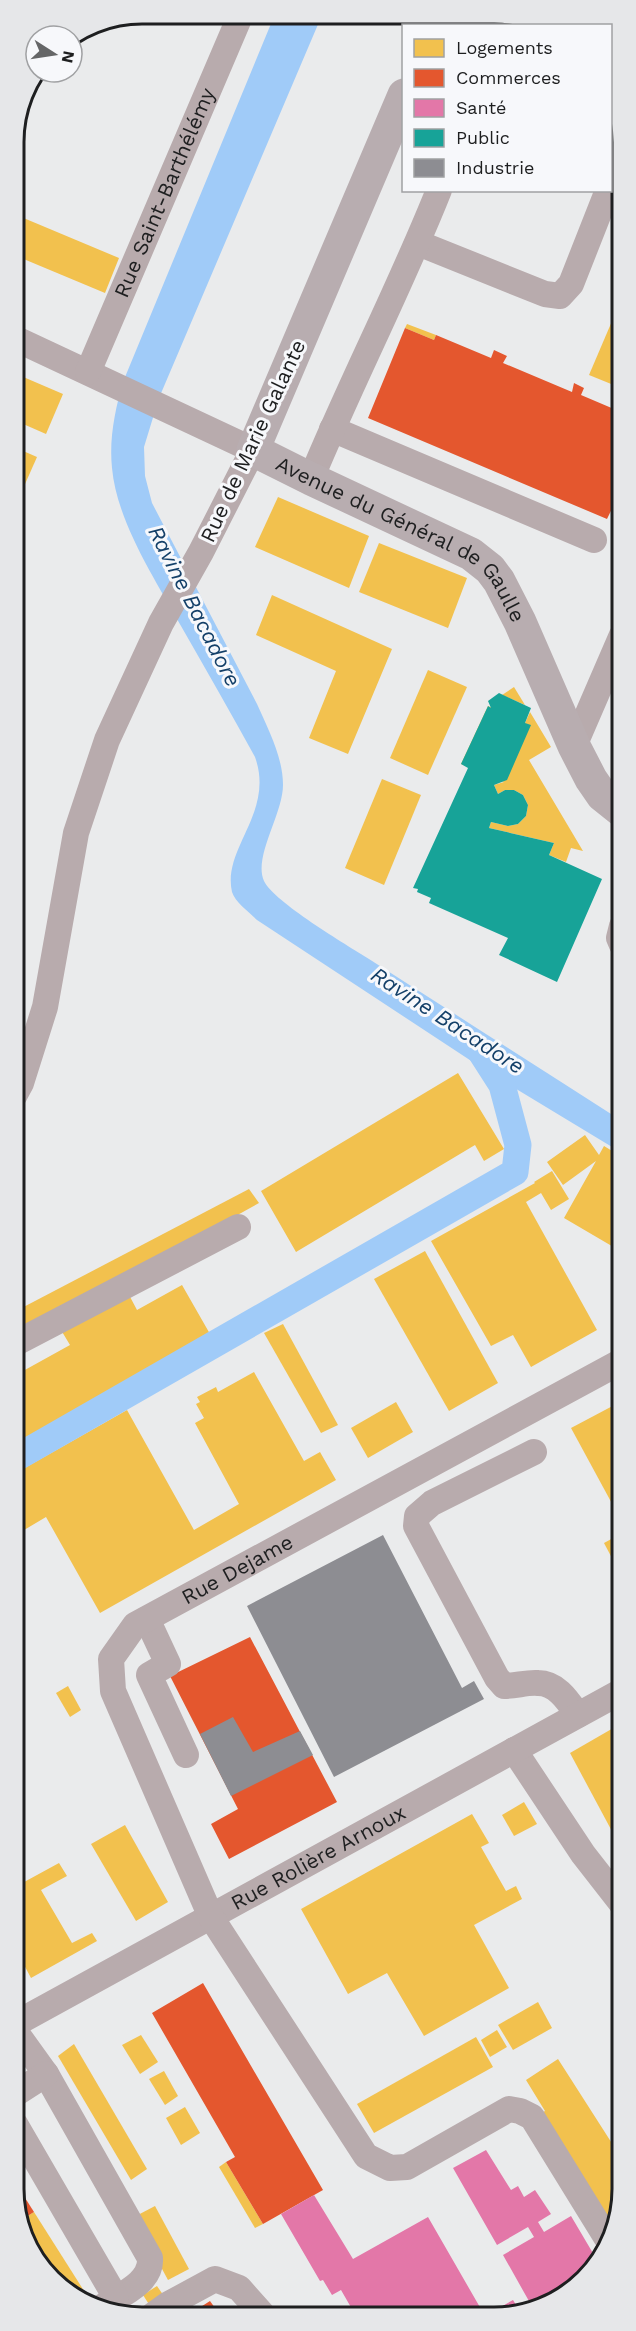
<svg xmlns="http://www.w3.org/2000/svg" width="636" height="2331" font-family="'Work Sans',sans-serif">
<rect width="100%" height="100%" fill="#eaebec"/>
<path fill="#a0cbf8" d="M275 14 322 15 159 398 144 447 145 476 152 503 257 704C268 729 283 757 283 785 283 814 253 857 264 881 274 902 347 945 369 959 453 1013 538 1067 622 1121V1153L485 1070 257 920C249 912 235 902 232 892 222 848 275 813 255 757 231 713 206 670 181 626 155 579 117 522 112 468 109 439 115 410 123 382Z"/>
<g fill="#f2c14e">
<polygon points="14,214 119,258 105,293 14,255"/>
<polygon points="621,300 621,388 589,375"/>
<polygon points="407,324 436,335 434,340 405,328"/>
<polygon points="14,373 63,394 46,434 14,420"/>
<polygon points="14,447 37,457 14,509"/>
<polygon points="278,497 369,536 349,588 255,547"/>
<polygon points="379,543 467,578 448,628 359,592"/>
<polygon points="272,595 392,649 348,754 309,738 336,671 256,635"/>
<polygon points="428,670 467,687 428,775 390,758"/>
<polygon points="514,687 525,705 502,695"/>
<polygon points="488,706 525,723 530,712 551,747 529,760 583,851 571,848 566,862 549,855 554,843 489,828 491,822 508,826 518,824 526,816 528,805 523,795 514,790 505,790 498,794 494,785 504,782 461,764"/>
<polygon points="382,779 421,795 384,885 345,868"/>
<polygon points="458,1073 504,1149 484,1161 475,1145 296,1252 261,1191"/>
<polygon points="585,1135 599,1155 604,1146 622,1157 622,1252 564,1218 596,1161 563,1185 547,1162"/>
<polygon points="552,1171 569,1199 551,1210 541,1193 526,1202 597,1330 531,1367 513,1335 491,1346 431,1241 535,1183 534,1182"/>
<polygon points="249,1189 259,1203 131,1274 14,1334 14,1312"/>
<polygon points="425,1251 498,1383 449,1411 374,1279"/>
<polygon points="182,1285 210,1334 14,1444 14,1376 70,1345 61,1330 128,1293 137,1310"/>
<polygon points="283,1324 338,1425 321,1433 264,1333"/>
<polygon points="254,1372 304,1461 320,1452 336,1480 100,1613 46,1517 14,1536 14,1474 127,1410 194,1530 239,1504 195,1423 204,1418 196,1404 200,1402 197,1397 216,1387 218,1392"/>
<polygon points="622,1401 622,1522 571,1428"/>
<polygon points="396,1402 413,1432 368,1458 351,1428"/>
<polygon points="615,1537 622,1555 613,1560 604,1543"/>
<polygon points="68,1686 81,1710 70,1717 56,1693"/>
<polygon points="622,1723 622,1831 614,1835 570,1753"/>
<polygon points="524,1802 537,1824 514,1836 502,1815"/>
<polygon points="472,1814 489,1843 481,1847 506,1891 516,1886 522,1899 474,1925 509,1988 424,2036 387,1973 348,1994 301,1909"/>
<polygon points="125,1825 168,1902 136,1921 91,1844"/>
<polygon points="59,1863 67,1876 41,1890 72,1943 92,1933 97,1941 31,1978 15,1948 15,1887"/>
<polygon points="538,2002 552,2028 513,2050 498,2025"/>
<polygon points="497,2030 507,2047 490,2057 481,2040"/>
<polygon points="141,2035 158,2062 140,2074 122,2045"/>
<polygon points="476,2037 493,2067 374,2133 357,2104"/>
<polygon points="74,2044 147,2169 131,2180 58,2056"/>
<polygon points="558,2059 622,2159 622,2197 610,2227 540,2114 545,2111 526,2080"/>
<polygon points="164,2071 178,2096 165,2105 149,2079"/>
<polygon points="185,2107 200,2133 181,2145 166,2118"/>
<polygon points="226,2162 263,2224 255,2228 219,2167"/>
<polygon points="155,2206 189,2269 168,2280 134,2217"/>
<polygon points="34,2212 86,2294 83,2296 51,2277 37,2256 21,2220"/>
<polygon points="157,2286 166,2299 152,2309 143,2295"/>
</g>
<g fill="#e4572e">
<polygon points="405,328 434,340 436,335 491,358 494,350 507,356 503,363 572,392 574,383 584,388 581,395 621,412 622,488 607,519 368,418"/>
<polygon points="250,1637 337,1802 229,1859 211,1824 238,1809 170,1676"/>
<polygon points="203,1983 323,2190 263,2224 226,2162 235,2157 152,2013"/>
<polygon points="15,2182 34,2212 21,2220 15,2206"/>
<polygon points="210,2301 220,2315 188,2315"/>
</g>
<g fill="#e377a8">
<polygon points="486,2150 511,2190 518,2186 524,2197 535,2190 551,2214 538,2222 544,2232 571,2216 597,2260 590,2274 551,2304 534,2310 503,2255 534,2237 528,2227 497,2245 453,2168"/>
<polygon points="314,2195 353,2259 428,2217 485,2316 513,2300 521,2313 511,2316 356,2316 341,2290 332,2295 323,2280 320,2281 281,2214"/>
</g>
<polygon fill="#17a398" points="499,693 531,708 525,723 531,725 507,780 494,785 498,794 505,790 514,790 523,795 528,805 526,816 518,824 508,826 491,822 489,828 554,843 549,855 602,879 557,982 499,955 508,938 429,903 431,898 417,892 418,889 413,888 468,768 461,764 488,706 491,708 488,701"/>
<g fill="#8d8d92">
<polygon points="383,1535 462,1688 474,1681 484,1699 334,1777 247,1606"/>
<polygon points="233,1717 253,1752 300,1731 313,1755 231,1796 200,1734"/>
</g>
<g fill="none" stroke-linecap="round" stroke-linejoin="round">
<polyline stroke="#a0cbf8" stroke-width="27" points="14,1459 515,1172 518,1145 502,1085 477,1046"/>
<g stroke="#b8abad" stroke-width="26">
<polyline points="507,26 511,16"/>
<polyline points="418,243 545,294 560,296 571,284 608,190"/>
<polyline points="14,338 253,450 201,552 161,623 107,740 76,833 45,1007 21,1083 14,1096"/>
<path id="s1" d="M88 372 241 14"/>
<polyline points="332,429 594,540"/>
<path d="M311 479C351 382 400 288 439 190"/>
<polyline points="574,746 622,635"/>
<polyline points="622,926 619,938 622,945"/>
<polyline points="14,1344 238,1227"/>
<path d="M534 1452 432 1503 417 1516 416 1526 497 1678 504 1686C516 1686 527 1682 538 1683 557 1683 568 1701 578 1715"/>
<polyline points="147,1619 168,1664 149,1675 186,1755"/>
<polyline points="514,1750 583,1854 622,1904"/>
<path id="s2" d="M15 2024 622 1691"/>
<path d="M15 2031 46 2074 150 2258C152 2283 120 2295 102 2307"/>
<polyline points="15,2094 46,2074"/>
<polyline points="15,2124 116,2298"/>
<path id="s3" d="M606 2237 532 2117 520 2111 509 2109 407 2167 390 2168 366 2156 211 1917 113 1691 111 1659 135 1625 622 1361"/>
<polyline points="153,2315 167,2305 215,2279 239,2288 263,2315"/>
</g>
<g stroke="#b8adb0" stroke-width="33">
<polyline points="433,26 437,15"/>
<path id="s4" d="M404 95 253 450 311 479 471 554 490 569 499 581 520 622 574 746 591 779 602 795 622 811"/>
</g>
</g>
<g text-anchor="middle" stroke-width="6" stroke-linejoin="round" paint-order="stroke">
<g font-size="21" fill="#1e1f20" stroke="#f7f8fb">
<text dy="7" stroke="none"><textPath href="#s1" startOffset="195">Rue Saint-Barthélémy</textPath></text>
<text transform="translate(253 441) rotate(-65)" y="7">Rue de Marie Galante</text>
<text dy="7" stroke="none"><textPath href="#s4" startOffset="562">Avenue du Général de Gaulle</textPath></text>
<text dy="7" stroke="none"><textPath href="#s3" startOffset="1048">Rue Dejame</textPath></text>
<text dy="7" stroke="none"><textPath href="#s2" startOffset="346">Rue Rolière Arnoux</textPath></text>
</g>
<g font-size="22" font-style="italic" fill="#144069" stroke="#f7f8fb">
<text transform="translate(195 606) rotate(63)" y="8">Ravine Bacadore</text>
<text transform="translate(448 1020) rotate(33)" y="8">Ravine Bacadore</text>
</g>
</g>
<path d="M0 0H636V2331H0ZM142 24H494A118 118 0 0 1 612 142V2189A118 118 0 0 1 494 2307H142A118 118 0 0 1 24 2189V142A118 118 0 0 1 142 24Z" fill="#e6e7e9" fill-rule="evenodd"/>
<path fill="none" stroke="#1e1f20" stroke-width="3" d="M142 24H494A118 118 0 0 1 612 142V2189A118 118 0 0 1 494 2307H142A118 118 0 0 1 24 2189V142A118 118 0 0 1 142 24Z"/>
<rect x="402" y="24" width="210" height="168" fill="#f7f8fb" stroke="#a0a1a3" stroke-width="1.5"/>
<rect x="414" y="39" width="30" height="18" fill="#f2c14e" stroke="#a0a1a3" stroke-width="1.5"/>
<text x="456" y="54" font-size="18" fill="#1e1f20">Logements</text>
<rect x="414" y="69" width="30" height="18" fill="#e4572e" stroke="#a0a1a3" stroke-width="1.5"/>
<text x="456" y="84" font-size="18" fill="#1e1f20">Commerces</text>
<rect x="414" y="99" width="30" height="18" fill="#e377a8" stroke="#a0a1a3" stroke-width="1.5"/>
<text x="456" y="114" font-size="18" fill="#1e1f20">Santé</text>
<rect x="414" y="129" width="30" height="18" fill="#17a398" stroke="#a0a1a3" stroke-width="1.5"/>
<text x="456" y="144" font-size="18" fill="#1e1f20">Public</text>
<rect x="414" y="159" width="30" height="18" fill="#8d8d92" stroke="#a0a1a3" stroke-width="1.5"/>
<text x="456" y="174" font-size="18" fill="#1e1f20">Industrie</text>
<g transform="translate(54 54) rotate(102)"><circle r="28" fill="#f7f8fb" stroke="#a0a1a3" stroke-width="1.5"/>
<path d="M0-4.5L10 22L0 15L-10 22Z" fill="#656667"/>
<text y="-9" font-size="16" font-weight="bold" text-anchor="middle" fill="#1e1f20">N</text>
</g>
</svg>
